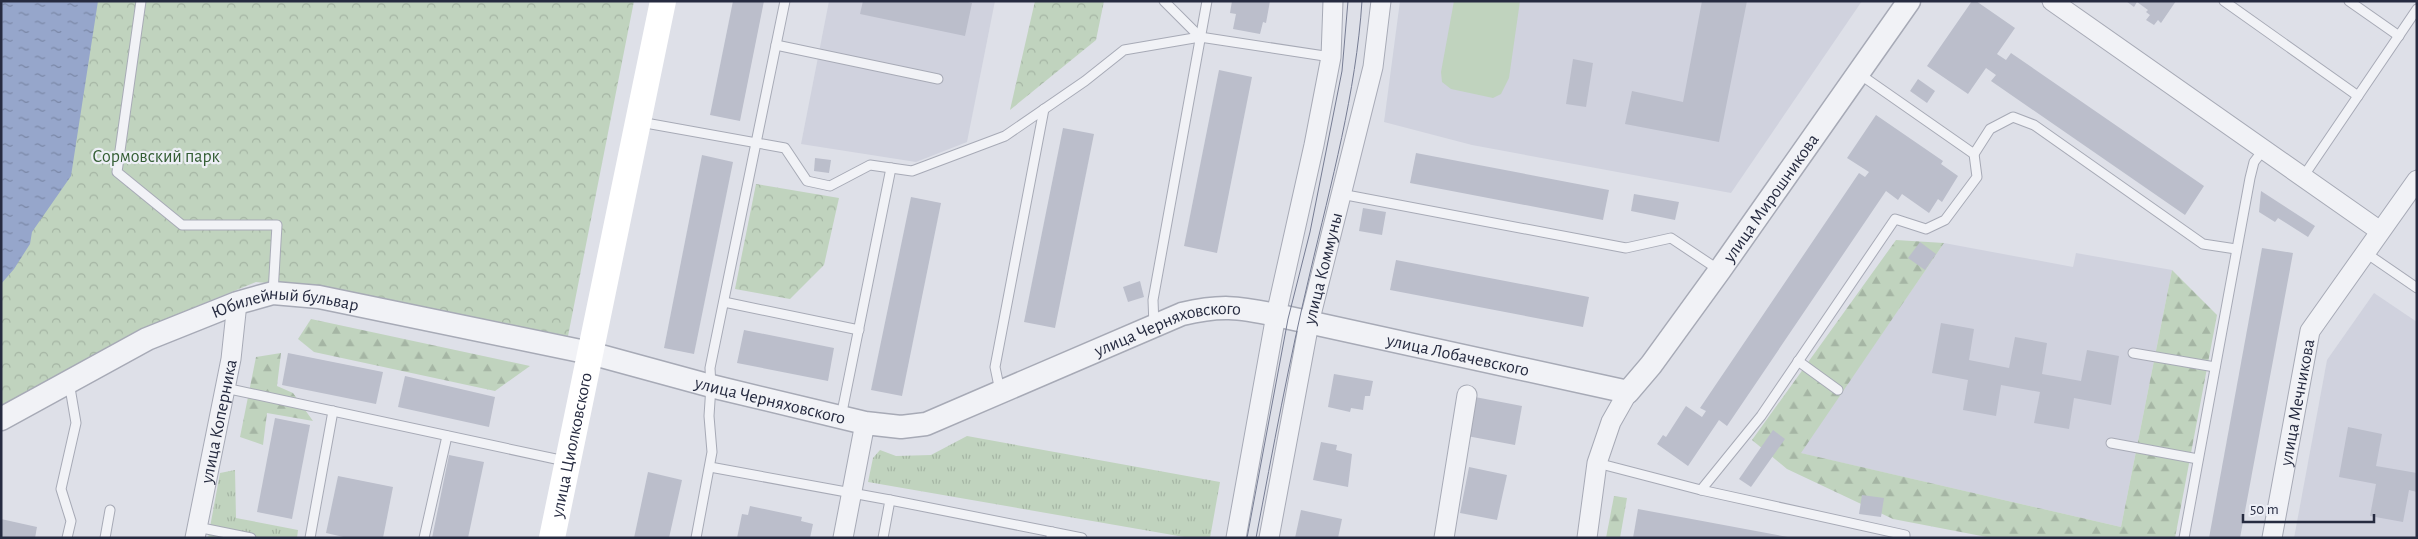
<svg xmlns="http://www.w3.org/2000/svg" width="2418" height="539" font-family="'Alegreya Sans',sans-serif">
<defs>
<pattern id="grass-tufts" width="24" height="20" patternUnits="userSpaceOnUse" patternTransform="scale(1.25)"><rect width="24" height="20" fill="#c0d3be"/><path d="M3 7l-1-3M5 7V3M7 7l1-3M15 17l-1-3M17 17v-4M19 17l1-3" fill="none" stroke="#a5b5a4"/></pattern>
<pattern id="forest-firs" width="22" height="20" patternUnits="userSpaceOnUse" patternTransform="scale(1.25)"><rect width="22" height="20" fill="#c0d3be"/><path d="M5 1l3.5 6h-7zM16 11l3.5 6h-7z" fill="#a5b5a4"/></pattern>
<pattern id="park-crowns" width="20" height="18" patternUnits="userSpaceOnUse" patternTransform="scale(1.25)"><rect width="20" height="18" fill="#c0d3be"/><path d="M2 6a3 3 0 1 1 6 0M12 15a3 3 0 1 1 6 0" fill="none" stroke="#a5b5a4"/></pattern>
<pattern id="water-ripples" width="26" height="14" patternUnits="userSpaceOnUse" patternTransform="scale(1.25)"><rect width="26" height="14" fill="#96a6cb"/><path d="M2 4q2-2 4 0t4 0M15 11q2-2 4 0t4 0" fill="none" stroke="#7a87a6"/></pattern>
</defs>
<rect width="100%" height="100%" fill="#dee0e8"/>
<g fill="#d0d2de">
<polygon points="829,1 995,1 967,142 916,162 801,144"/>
<polygon points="1400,1 1862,1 1731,193 1472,145 1384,122"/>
<polygon points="1944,243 2073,267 2076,253 2172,270 2121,527 1800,453"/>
<polygon points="2374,293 2417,322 2417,538 2294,538 2327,360"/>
</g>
<g fill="url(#grass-tufts)">
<polygon points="967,436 1220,482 1210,538 1190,538 868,482 873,458 880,450 896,456 931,455"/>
<polygon points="235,470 236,518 298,530 297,538 208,538 220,473"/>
</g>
<g fill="url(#forest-firs)">
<polygon points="1896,240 1944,243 1801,453 2121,527 2172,270 2217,315 2175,538 1992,538 1893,519 1787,469 1752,440"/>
<polygon points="311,319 530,366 495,391 314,352 298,339"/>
<polygon points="281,353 277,386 293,393 313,421 267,413 263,445 240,437 256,357"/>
<polygon points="1614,496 1627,498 1620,538 1606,538"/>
</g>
<g fill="url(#park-crowns)">
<polygon points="1,1 634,1 568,336 313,287 256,282 158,322 1,408"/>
<polygon points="1035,1 1104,1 1096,40 1010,110"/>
<polygon points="756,184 839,198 824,265 790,299 735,289"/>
</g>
<polygon fill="#c0d3be" points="1454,1 1520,1 1509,78 1501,94 1493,98 1451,89 1442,82 1441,72"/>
<polygon fill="url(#water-ripples)" points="1,1 98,1 71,176 32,232 30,244 14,269 1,284"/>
<g fill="#bbbecb">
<polygon points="733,1 764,1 740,121 710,115"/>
<polygon points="863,1 964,1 972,3 965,36 860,14"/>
<polygon points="1232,1 1270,1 1266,23 1263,22 1260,34 1233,29 1236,14 1230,13"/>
<polygon points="1702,1 1747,1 1719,142 1625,124 1632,91 1683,102"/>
<polygon points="1972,1 1976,1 2015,28 1997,54 2006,60 2011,53 2204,186 2185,215 1991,81 1996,75 1986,68 1968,94 1927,66"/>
<polygon points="2126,1 2176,1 2161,23 2158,20 2154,25 2146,20 2150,15 2146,12 2148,10 2137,2 2134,7"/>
<polygon points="1573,59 1593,63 1586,107 1566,104"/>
<polygon points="1219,70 1252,77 1217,253 1184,246"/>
<polygon points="1918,79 1935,91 1927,103 1910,91"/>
<polygon points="1876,115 1943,161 1941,164 1958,176 1942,202 1938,199 1929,213 1902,194 1898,200 1886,191 1727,426 1719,420 1688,466 1657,444 1663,435 1666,437 1686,406 1702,417 1706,411 1700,408 1859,173 1865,177 1869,172 1847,158"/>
<polygon points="1063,128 1094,134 1055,328 1024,322"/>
<polygon points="1416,153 1609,190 1603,220 1410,183"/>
<polygon points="702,155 733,162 694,354 664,348"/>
<polygon points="815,158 831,160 829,173 814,171"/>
<polygon points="2261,191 2315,226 2308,237 2278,218 2275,222 2259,212"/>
<polygon points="1634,194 1679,202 1675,220 1631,211"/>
<polygon points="911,197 941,203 902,396 871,390"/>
<polygon points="1363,208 1386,212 1382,235 1359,231"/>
<polygon points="1920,242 1936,254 1925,270 1908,258"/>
<polygon points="2262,248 2293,253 2240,538 2209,538"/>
<polygon points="1396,260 1589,297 1583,327 1390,290"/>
<polygon points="1140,281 1144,297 1128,302 1123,287"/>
<polygon points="1941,323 1974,329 1969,360 2009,368 2015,337 2047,343 2042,374 2081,381 2087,350 2119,356 2111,405 2074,398 2069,429 2034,423 2040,392 2001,385 1996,416 1963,410 1968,380 1932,373"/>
<polygon points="744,330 834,348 828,381 737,363"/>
<polygon points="288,353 383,372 376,404 282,385"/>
<polygon points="1334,374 1373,381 1370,396 1365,396 1363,410 1351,408 1350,412 1328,407"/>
<polygon points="405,376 495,397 489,427 398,407"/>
<polygon points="1475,397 1522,406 1515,445 1467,436"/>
<polygon points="275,418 310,425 292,519 257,512"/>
<polygon points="2348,427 2382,434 2376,466 2417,473 2417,492 2409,490 2403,522 2370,516 2376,484 2339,477"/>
<polygon points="1773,430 1785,439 1751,487 1739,479"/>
<polygon points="1321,442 1337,445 1336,450 1352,454 1348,487 1313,480"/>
<polygon points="449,455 484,462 468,538 432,538"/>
<polygon points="1469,467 1507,475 1497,520 1460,513"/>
<polygon points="648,472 682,480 669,538 634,538"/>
<polygon points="338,476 393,487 383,538 348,538 326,533"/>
<polygon points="1862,495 1884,498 1881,517 1859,514"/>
<polygon points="750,506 802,517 801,521 813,524 810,538 737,538 742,514 748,515"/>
<polygon points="1638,509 1788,537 1788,538 1633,538"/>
<polygon points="1301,510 1342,519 1338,538 1295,538"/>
<polygon points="1,519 37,527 35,538 1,538"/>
</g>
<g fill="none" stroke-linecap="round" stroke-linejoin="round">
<defs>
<g id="service">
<polyline points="141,1 117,172 182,225 277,225 273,293"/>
<polyline points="1164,1 1200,37"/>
<polyline points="2224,1 2358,96"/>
<polyline points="2349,1 2399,36"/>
<polyline points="776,45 938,79"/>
<polyline points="1858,73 1974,154 1990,129 2013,117 2034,125 2203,244 2236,249"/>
<polyline points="640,122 785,148 807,181 830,186 870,165 912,171 1005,136 1085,81 1124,50 1200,37 1331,57"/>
<polyline points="2303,177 2417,9"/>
<polyline points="1341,194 1626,248 1671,238 1719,270"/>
<polyline points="2366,253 2417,288"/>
<polyline points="724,302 859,330"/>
<polyline points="1154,326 1153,300 1207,1"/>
<polyline points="2133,353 2215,367"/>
<polyline points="1798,361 1838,390"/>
<polyline points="225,388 565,461"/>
<polyline points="1000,391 995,367 1044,109"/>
<polyline points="841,417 891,168"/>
<polyline points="2111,443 2198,459"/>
<polyline points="1597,463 1701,490 1761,416 1895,219 1926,229 1945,220 1977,177 1974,154"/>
<polyline points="710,467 890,500 883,538"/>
<polyline points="1701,490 1905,535 1905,538"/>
<polyline points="890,500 1052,532"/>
<polyline points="197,527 251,538"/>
<polyline points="1051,537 1052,532 1082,538"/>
<polyline points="67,538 71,521 61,489 76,423 69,382"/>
<polyline points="105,538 110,510"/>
<polyline points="310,538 333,411"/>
<polyline points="424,538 447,436"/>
<polyline points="696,538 712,452 709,416 711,386 710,368 785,1"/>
<polyline points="2184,538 2250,178 2254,162 2264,149"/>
</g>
<g id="minor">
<polyline points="2052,1 2380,231"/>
<path id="s1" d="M195 538 231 359 237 303"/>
<polyline points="843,538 865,423"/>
<polyline points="1236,538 1276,315 1314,145 1331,57 1333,1"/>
<path id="s2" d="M1269 538 1309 323 1373 67 1381 1"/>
<polyline points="1444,538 1467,395"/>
<polyline points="1587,538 1597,463 1611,422 1628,392"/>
<path id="s3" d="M2272 538 2310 331 2417 180"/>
</g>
<g id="tertiary">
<path id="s4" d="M1 419 147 339 237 303 273 293 319 297 590 353 711 386 865 423 901 427 926 424 1182 314C1220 305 1238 307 1276 315L1628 392 1651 365 1720 270 1909 1"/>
</g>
</defs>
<use href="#service" stroke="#a7aab6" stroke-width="11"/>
<use href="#minor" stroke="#a7aab6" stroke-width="21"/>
<use href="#tertiary" stroke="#a7aab6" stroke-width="25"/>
<use href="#service" stroke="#f1f2f6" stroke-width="9"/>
<use href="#minor" stroke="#f1f2f6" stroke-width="19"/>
<use href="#tertiary" stroke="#f1f2f6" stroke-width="22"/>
<path stroke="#fff" stroke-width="26" id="s5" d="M552 538 663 1"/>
<g stroke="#767c93" stroke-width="1">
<polyline points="1247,538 1288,319 1310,232 1342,71 1348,1"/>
<path d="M1256 538C1273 449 1289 361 1310 273 1331 183 1356 93 1362 1"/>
</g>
</g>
<g text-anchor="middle" stroke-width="4.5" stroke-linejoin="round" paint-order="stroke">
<g font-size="18" fill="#335d33" stroke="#edeff6">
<text x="156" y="162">Сормовский парк</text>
</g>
<g font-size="18" fill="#262b40" stroke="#edeff6">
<text dy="6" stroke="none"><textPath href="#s4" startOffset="1944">улица Мирошникова</textPath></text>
<text dy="6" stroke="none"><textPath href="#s2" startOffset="275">улица Коммуны</textPath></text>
<text dy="6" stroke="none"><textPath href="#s4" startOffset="312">Юбилейный бульвар</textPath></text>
<text dy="6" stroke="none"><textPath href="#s4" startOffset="1230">улица Черняховского</textPath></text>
<text dy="6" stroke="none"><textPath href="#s4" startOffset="1529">улица Лобачевского</textPath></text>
<text dy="6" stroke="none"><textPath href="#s4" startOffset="810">улица Черняховского</textPath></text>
<text dy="6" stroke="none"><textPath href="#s3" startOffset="138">улица Мечникова</textPath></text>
<text dy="6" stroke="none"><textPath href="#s1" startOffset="119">улица Коперника</textPath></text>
<text dy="6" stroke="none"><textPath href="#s5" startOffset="95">улица Циолковского</textPath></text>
</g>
</g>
<rect width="2418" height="539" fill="none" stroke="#262b40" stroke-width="5"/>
<path d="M2243 514v8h131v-8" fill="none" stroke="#262b40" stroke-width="2.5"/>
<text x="2250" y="514" font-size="15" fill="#262b40" stroke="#edeff6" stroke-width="4" paint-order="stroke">50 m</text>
</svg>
